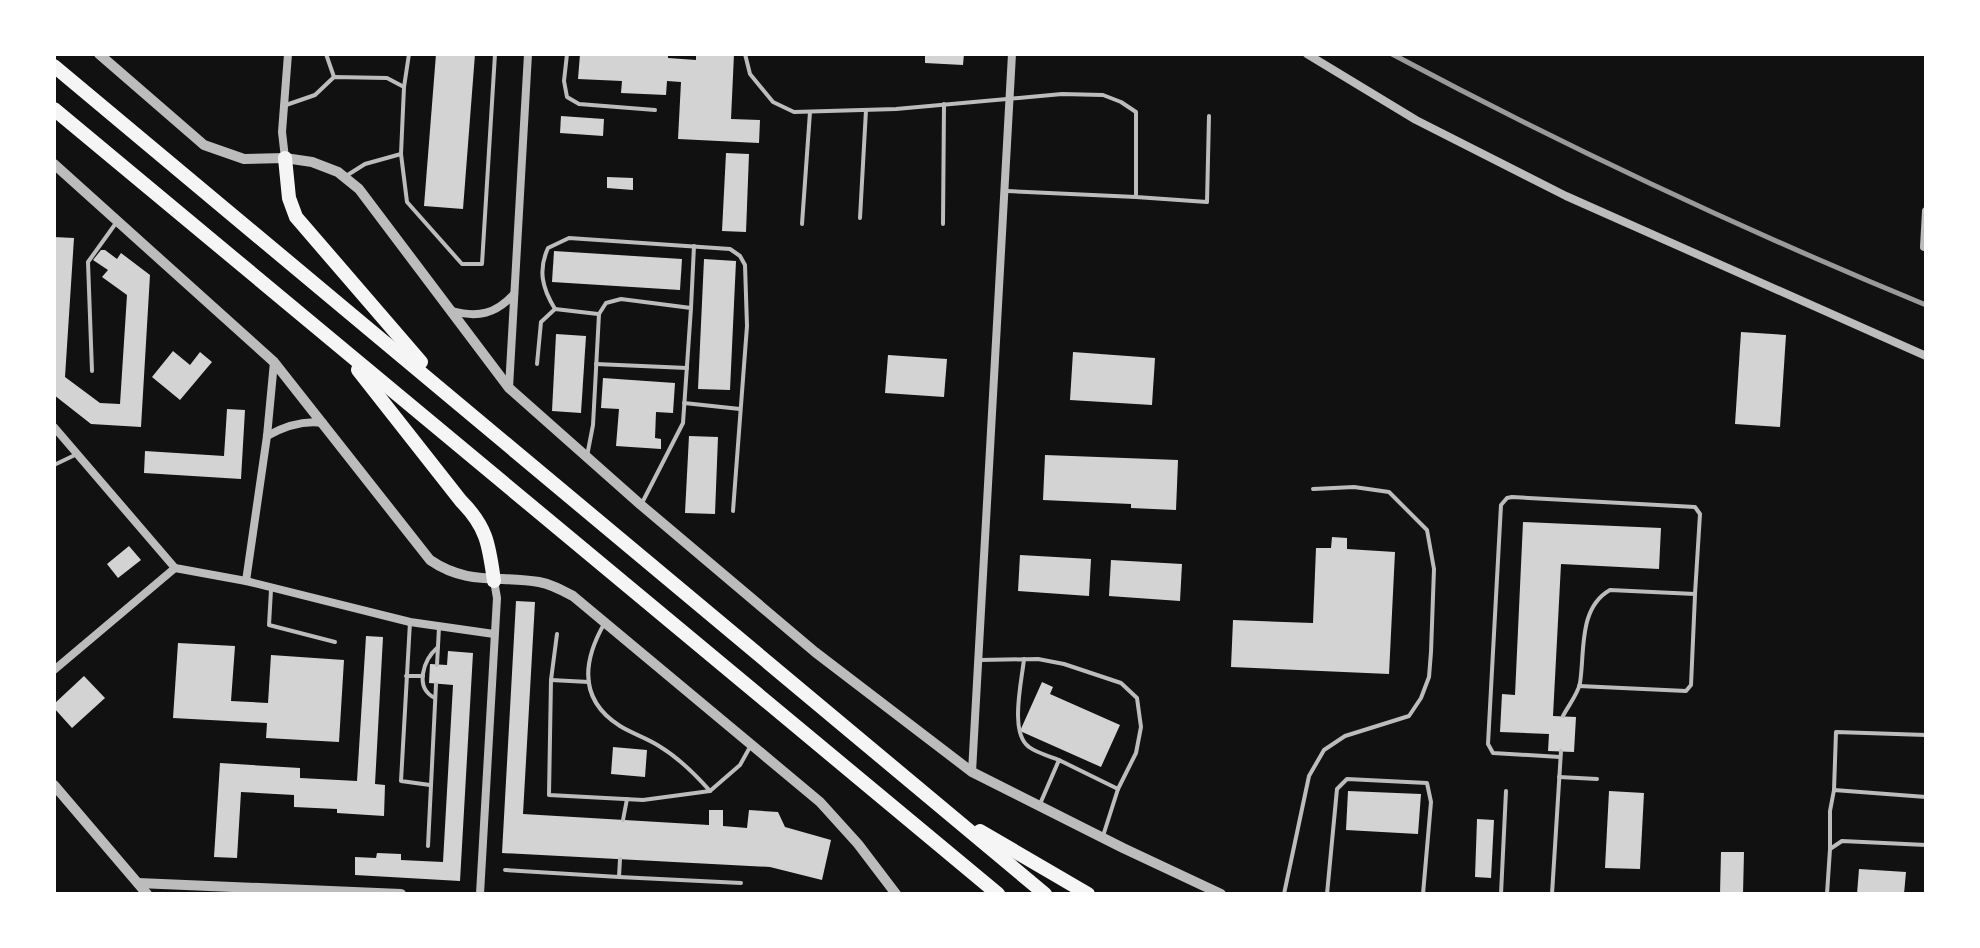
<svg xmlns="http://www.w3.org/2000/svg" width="1980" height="948" font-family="'Sofia Sans Condensed',sans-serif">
<rect width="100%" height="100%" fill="#111"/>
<g fill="#d3d3d3">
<polygon points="436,54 475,54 463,209 424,206"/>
<polygon points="580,54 668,54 668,58 696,60 696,54 734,54 731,119 760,120 759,143 678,139 681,82 667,81 666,95 621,93 622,81 578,79"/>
<polygon points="925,54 964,54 963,65 925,63"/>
<polygon points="561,116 604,119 603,136 560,133"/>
<polygon points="726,153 749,154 746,232 722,231"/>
<polygon points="607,177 633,178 633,190 607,188"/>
<polygon points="54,237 74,238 65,377 100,403 120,404 127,295 102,277 108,270 93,260 101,250 105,250 117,259 121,253 150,275 141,427 91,424 54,395"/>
<polygon points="554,251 682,259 680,290 552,282"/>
<polygon points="704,259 736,261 730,390 698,389"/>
<polygon points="1741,332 1786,335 1780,427 1735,424"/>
<polygon points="556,334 586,336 581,413 552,411"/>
<polygon points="173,351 190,365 200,352 212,362 180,400 152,377"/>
<polygon points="1073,352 1155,358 1152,405 1070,400"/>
<polygon points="888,355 947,359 944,397 885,393"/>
<polygon points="603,378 675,383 673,413 656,412 655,438 661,439 661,449 616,446 619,409 601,408"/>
<polygon points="227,409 245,410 241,479 144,473 145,451 224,456"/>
<polygon points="689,436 718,437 715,514 685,513"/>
<polygon points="1045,455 1178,460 1176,510 1131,508 1131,504 1043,500"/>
<polygon points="1523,522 1661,528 1659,569 1561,564 1553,716 1576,717 1574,752 1548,751 1549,734 1500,732 1502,694 1515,695"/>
<polygon points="1332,537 1347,538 1347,549 1395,552 1389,674 1231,667 1233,620 1313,623 1316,548 1331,548"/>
<polygon points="129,546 141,560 118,578 107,564"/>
<polygon points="1020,555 1091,559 1089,596 1018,591"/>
<polygon points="1111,560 1182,564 1180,601 1109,596"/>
<polygon points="516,601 535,602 523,814 709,825 709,810 723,810 723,826 747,828 749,810 778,812 785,827 831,840 822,880 770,867 502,853"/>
<polygon points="366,636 383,637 375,784 385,785 384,816 337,813 337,809 294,807 294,795 241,792 237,858 214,857 220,763 300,768 300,778 357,781"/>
<polygon points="178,643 235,646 231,701 268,703 271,655 344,660 339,742 266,738 267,723 173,718"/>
<polygon points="448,651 473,653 460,881 355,875 355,857 376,858 377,853 401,854 401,860 443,862 453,685 429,683 430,664 447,665"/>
<polygon points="84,676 105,698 72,728 54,708 54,704"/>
<polygon points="1042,682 1053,687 1050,694 1120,725 1101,767 1020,731"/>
<polygon points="613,747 647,750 645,777 611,774"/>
<polygon points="1348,791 1421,794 1418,834 1346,830"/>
<polygon points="1609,791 1644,793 1640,869 1605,868"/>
<polygon points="1477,819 1494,820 1491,878 1475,877"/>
<polygon points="1721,852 1744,852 1743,894 1720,894"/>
<polygon points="1859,869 1906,872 1904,894 1857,894"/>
</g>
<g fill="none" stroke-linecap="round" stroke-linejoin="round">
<g stroke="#bcbcbc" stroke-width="4">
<polyline points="326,54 334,77"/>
<polyline points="567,54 564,81 567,97 579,104 655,110"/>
<polyline points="745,54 750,74 773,102 794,112 896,109 1062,94 1103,95 1121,102 1136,112 1136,197 1207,202 1209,116"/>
<polyline points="404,87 409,54"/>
<polyline points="286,105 315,95 334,77 387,78 404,87 401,154 365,164 346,176"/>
<polyline points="401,154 407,202 462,264 482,264 495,54"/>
<polyline points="1007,191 1136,197"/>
<polyline points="860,218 866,110"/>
<polyline points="802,224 810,112"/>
<polyline points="943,224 944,104"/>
<polyline points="691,308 694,246"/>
<path d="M555 309C542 288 538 270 548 248L569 238 730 249 740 256 745 265 747 326 733 511"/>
<polyline points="537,364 541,322 555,309 598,314"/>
<polyline points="596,364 687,368"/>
<polyline points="92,371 88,262 116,223"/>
<polyline points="684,403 740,409"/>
<polyline points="587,456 593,425 599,314 606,303 621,299 691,308 683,423 642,503"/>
<polyline points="54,465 77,454"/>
<polyline points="271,590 269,625 335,642"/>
<polyline points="410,622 401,781 430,785"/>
<path d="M604 624C582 663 579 700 620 726 633 734 647 738 659 746 679 758 695 774 710 791L740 765 750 747"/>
<polyline points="557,634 551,680 549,795 643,800 710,791"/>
<path d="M1024 659C1022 680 1009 733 1029 747 1037 753 1049 756 1059 760"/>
<polyline points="980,660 1038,659 1064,664 1121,683 1137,698 1141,727 1136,753 1118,789 1103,836"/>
<polyline points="437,665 439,627"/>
<polyline points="406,676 423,676"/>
<polyline points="551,680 589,682"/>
<polyline points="1579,686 1686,691 1691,685 1695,595"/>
<path d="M435 698C414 688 423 660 438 647"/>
<polyline points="54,728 54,741"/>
<path d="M1560 757 1493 753 1488 744 1501 505 1507 498 1512 497 1695 507 1700 514 1695 594 1610 590C1578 608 1585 652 1580 683 1578 694 1568 706 1563 716"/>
<polyline points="1559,777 1597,779"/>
<polyline points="1834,790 1836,732 1926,735"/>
<polyline points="1040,804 1059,760 1118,789"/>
<polyline points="623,820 627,799"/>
<polyline points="428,846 436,684"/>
<polyline points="1830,849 1830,811 1834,790 1926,797"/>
<polyline points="505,870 619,877 620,859"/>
<polyline points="619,877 741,883"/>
<polyline points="1284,894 1309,776 1324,750 1345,736 1409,716 1421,698 1429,677 1431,652 1434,569 1427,530 1389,492 1354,487 1313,489"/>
<polyline points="1327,894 1337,789 1347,779 1427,783 1431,802 1423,894"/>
<polyline points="1501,894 1506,791"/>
<polyline points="1552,894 1561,751"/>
<polyline points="1827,894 1830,849 1842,841 1926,845"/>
</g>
<g stroke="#bcbcbc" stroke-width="8">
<polyline points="1307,54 1416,120 1566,196 1926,356"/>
<polyline points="285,158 282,132 288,54"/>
<polyline points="1924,247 1926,211"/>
<path d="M452 311C478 318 496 314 514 294"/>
<polyline points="509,388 528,54"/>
<polyline points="54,427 175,568 246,581 410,622 494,634"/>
<path d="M267 436C285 426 303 420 323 423"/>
<polyline points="246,581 267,436 274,362"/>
<polyline points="54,670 175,568"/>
<polyline points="972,772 1012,54"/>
<polyline points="480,894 497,598 494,581"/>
</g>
<g stroke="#bcbcbc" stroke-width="10">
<polyline points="99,54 204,145 244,159 285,158 312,162 338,172 359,189 509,388 641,505 815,652 972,772 1123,848 1221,894"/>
<path d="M54 164 274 362 430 560C468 586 499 575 539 582 551 584 562 590 573 596L820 802 858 844 896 894"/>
<polyline points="54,785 147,894"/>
<polyline points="138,883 401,894"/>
</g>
<g stroke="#f5f5f5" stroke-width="14">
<polyline points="54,66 1045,894"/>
<polyline points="54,109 998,894"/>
<polyline points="285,158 289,198 296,217 421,362"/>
<path d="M358 370 461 501C487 527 489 545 494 581"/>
<polyline points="980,831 1088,894"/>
</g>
<path stroke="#9a9a9a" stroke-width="5" d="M1392 54C1566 147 1744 230 1926 305"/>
</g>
<rect width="1980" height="948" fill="none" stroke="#ffffff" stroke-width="112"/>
</svg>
